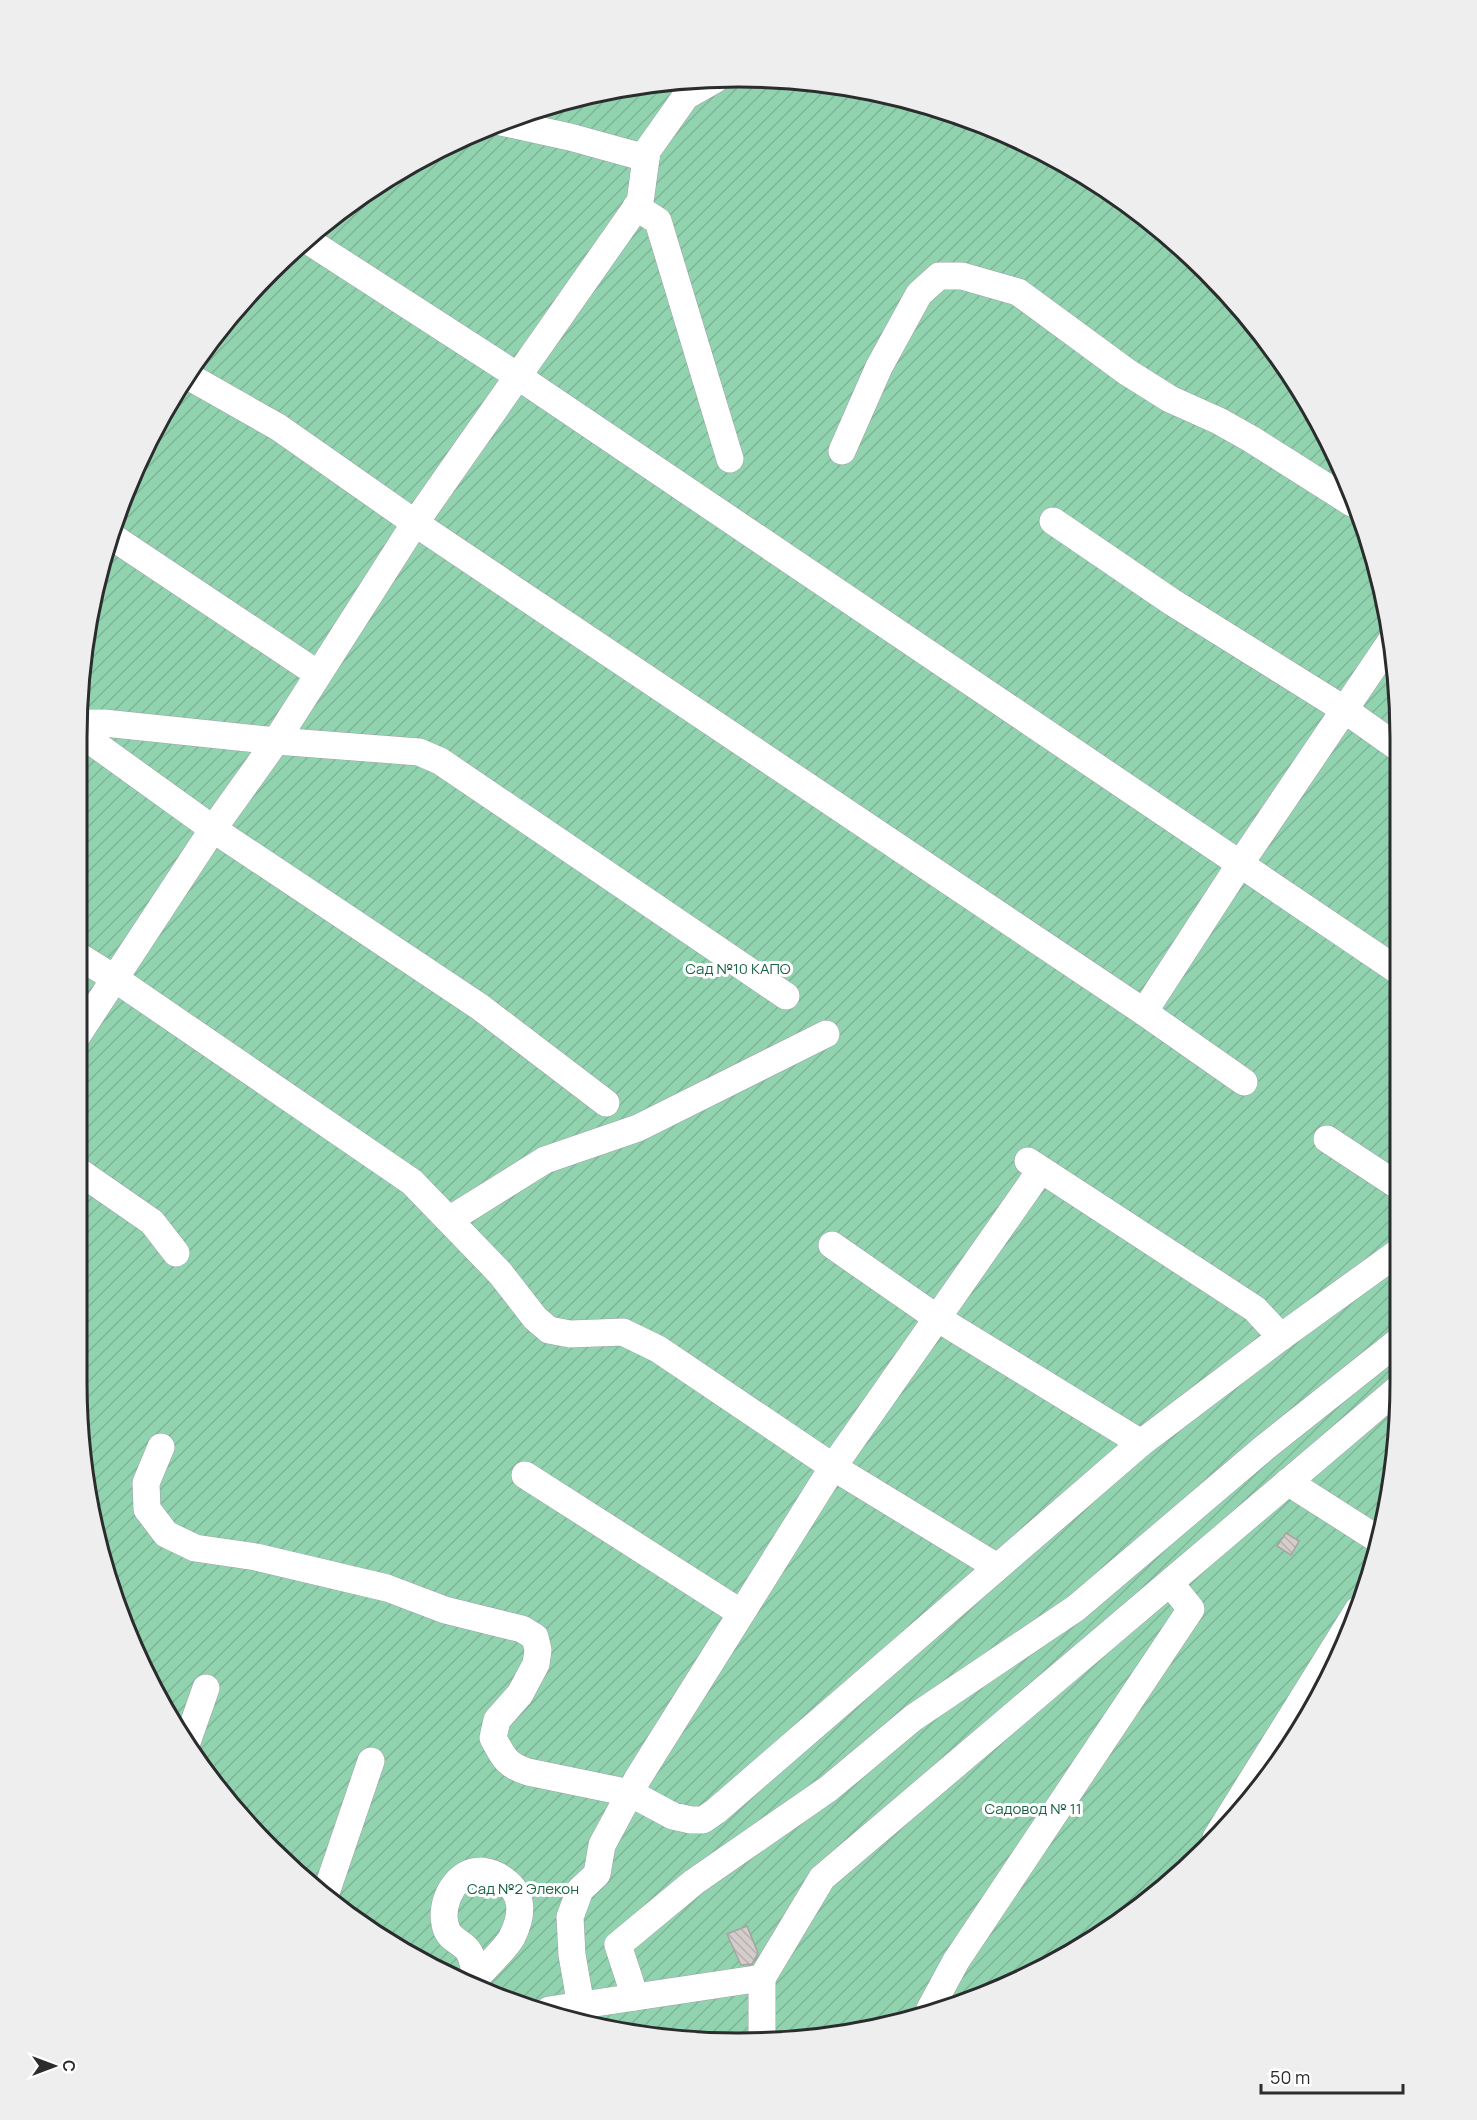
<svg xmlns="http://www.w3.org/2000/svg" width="1477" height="2120" font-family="Manrope,sans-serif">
<defs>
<pattern id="garden-furrows" width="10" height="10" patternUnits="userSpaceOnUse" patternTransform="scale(1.5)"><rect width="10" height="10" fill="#91d3af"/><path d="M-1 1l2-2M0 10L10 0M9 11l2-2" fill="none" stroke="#7db597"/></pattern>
<pattern id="building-back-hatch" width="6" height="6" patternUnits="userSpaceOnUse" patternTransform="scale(1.5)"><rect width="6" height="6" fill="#d4cdcc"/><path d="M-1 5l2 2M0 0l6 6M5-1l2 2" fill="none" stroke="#b6b0b0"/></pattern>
</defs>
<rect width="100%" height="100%" fill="#f3f3f9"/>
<polygon fill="url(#garden-furrows)" points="739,77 868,89 992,127 1107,188 1207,271 1264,336 1332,445 1388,610 1400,738 1400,1381 1388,1511 1350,1635 1289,1750 1206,1850 1107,1932 1032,1975 867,2031 739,2043 652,2038 485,1993 407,1955 302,1879 188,1749 127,1635 99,1553 77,1381 77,738 89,610 145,445 213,336 271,270 371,188 485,127 610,89"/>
<g fill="url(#building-back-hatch)" stroke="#a9a3a1" stroke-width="1.5">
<polygon points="1286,1533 1299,1541 1291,1555 1277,1546"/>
<polygon points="747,1926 758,1953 752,1964 741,1965 727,1934"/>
</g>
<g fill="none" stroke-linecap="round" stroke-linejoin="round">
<defs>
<g id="minor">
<polyline points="501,122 570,137 646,158"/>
<polyline points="636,207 658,221 730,459"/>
<polyline points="307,240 519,377 1400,972"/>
<polyline points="188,376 278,427 415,523 1144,1012 1244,1082"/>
<polyline points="842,451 879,367 919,294 939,276 962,276 1018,292 1127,372 1170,399 1219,421 1251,439 1352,503"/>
<polyline points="1053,521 1172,602 1345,710 1400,749"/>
<polyline points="114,538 318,674"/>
<polyline points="78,723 104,723 276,741 419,752 440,761 786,996"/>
<polyline points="77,731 213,829 480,1007 606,1103"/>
<polyline points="77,955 114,978 412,1182 500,1273 535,1318 549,1330 570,1334 623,1332 658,1349 833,1467 997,1567"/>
<polyline points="1144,1012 1240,864 1391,641"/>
<polyline points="77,1036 213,829 276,741 415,523 640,202 647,151 686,96 716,79"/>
<polyline points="1327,1139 1400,1187"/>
<polyline points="1028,1161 1255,1309 1281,1337"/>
<polyline points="77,1170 152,1222 176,1253"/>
<polyline points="449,1220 545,1160 638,1128 826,1034"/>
<polyline points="832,1245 937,1318 1141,1443"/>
<path d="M161 1447 146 1483 147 1509 166 1534 195 1548 256 1557 387 1588 445 1610 522 1629 535 1637 538 1650 536 1664 520 1694 497 1720 493 1738C504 1758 506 1765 528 1772L630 1793 673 1816 691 1820H703L716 1811 1141 1443 1281 1337 1400 1251"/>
<polyline points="525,1475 741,1613"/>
<polyline points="1288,1482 1379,1540"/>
<polyline points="186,1745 206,1688"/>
<polyline points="1216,1838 1358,1610"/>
<polyline points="325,1896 371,1761"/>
<path d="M469 1985C480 1973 506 1949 512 1937 523 1915 524 1894 504 1880 498 1875 490 1872 483 1871 456 1869 440 1902 445 1924 448 1939 457 1939 466 1948 473 1955 474 1968 476 1978"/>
<polyline points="635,1997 618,1945 694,1882 828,1789 913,1718 1076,1608 1264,1448 1400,1340"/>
<polyline points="581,2006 572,1955 570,1917 580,1890 597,1874 602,1845 638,1778 833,1467 1040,1171"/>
<polyline points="930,2009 956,1961 1191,1609 1170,1583"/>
<polyline points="549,2010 762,1978 822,1878 1400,1387"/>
<polyline points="762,2041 762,1978"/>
</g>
</defs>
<use href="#minor" stroke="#9fa0a5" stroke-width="28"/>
<use href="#minor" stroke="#fff" stroke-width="27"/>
</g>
<g text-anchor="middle" stroke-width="6" stroke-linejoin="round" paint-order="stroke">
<g font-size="15" fill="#1b6444" stroke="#fff">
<text x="738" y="974">Сад №10 КАПО</text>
<text x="1033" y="1814">Садовод № 11</text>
<text x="523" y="1894">Сад №2 Элекон</text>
</g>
</g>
<path d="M0 0H1477V2120H0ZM738 87H739A651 651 0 0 1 1390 738V1382A651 651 0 0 1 739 2033H738A651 651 0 0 1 87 1382V738A651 651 0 0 1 738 87Z" fill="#eee" fill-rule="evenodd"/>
<path fill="none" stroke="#2b2c2e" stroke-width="3" d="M738 87H739A651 651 0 0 1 1390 738V1382A651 651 0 0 1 739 2033H738A651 651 0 0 1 87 1382V738A651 651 0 0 1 738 87Z"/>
<g transform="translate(54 2066) rotate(90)" stroke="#ffffff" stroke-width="4.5" paint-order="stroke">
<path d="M0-4.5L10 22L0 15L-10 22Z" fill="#2b2c2e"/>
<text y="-9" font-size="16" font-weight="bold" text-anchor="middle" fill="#2b2c2e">С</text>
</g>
<path d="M1261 2084v9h142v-9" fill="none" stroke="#2b2c2e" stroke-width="3"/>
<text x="1270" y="2084" font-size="18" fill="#2b2c2e" stroke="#ffffff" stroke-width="4.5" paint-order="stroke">50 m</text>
</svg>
